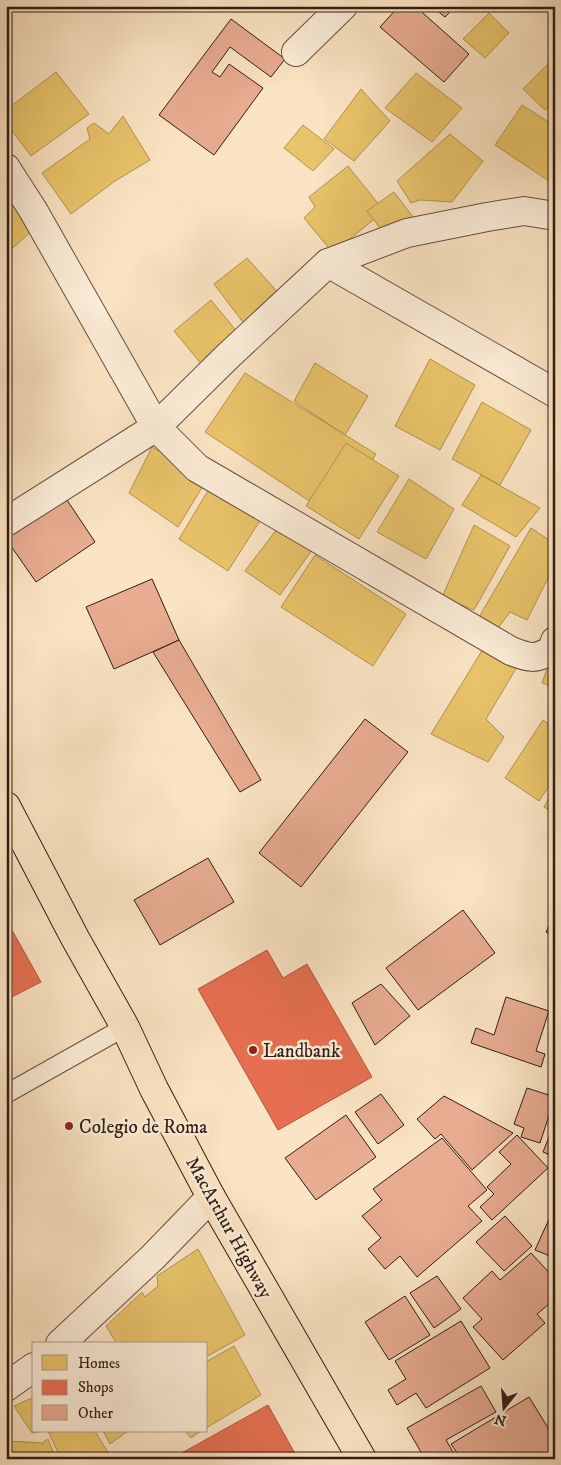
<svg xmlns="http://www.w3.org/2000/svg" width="561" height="1465" font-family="'IM FELL DW Pica',serif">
<rect width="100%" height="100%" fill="#fbe4c3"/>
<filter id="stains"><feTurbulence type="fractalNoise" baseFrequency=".004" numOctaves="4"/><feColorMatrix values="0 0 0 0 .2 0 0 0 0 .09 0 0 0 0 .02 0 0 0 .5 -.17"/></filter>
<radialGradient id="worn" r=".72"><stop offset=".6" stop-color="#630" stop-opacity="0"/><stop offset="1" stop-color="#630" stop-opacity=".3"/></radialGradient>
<g fill="#e9c46a" stroke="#b29250">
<polygon points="489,13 509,33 485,58 463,39"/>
<polygon points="555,57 555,100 545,110 523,89"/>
<polygon points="56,72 89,114 31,156 6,123 6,110"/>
<polygon points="416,73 462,108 432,142 385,108"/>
<polygon points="361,89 390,121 354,161 324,139"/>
<polygon points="522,105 555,126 555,185 495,145"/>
<polygon points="123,116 150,160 115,181 71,214 42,173 90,139 87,128 94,123 109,134"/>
<polygon points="303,125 334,149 313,171 284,148"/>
<polygon points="450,134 483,161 452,202 420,200 411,203 397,181"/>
<polygon points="348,166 384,211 333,253 304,218 315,207 309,197"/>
<polygon points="6,186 34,229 6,254"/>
<polygon points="394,192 413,217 386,236 367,211"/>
<polygon points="247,258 282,297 245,325 214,284"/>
<polygon points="211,300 239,334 203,366 174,331"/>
<polygon points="430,359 475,385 440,450 395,426"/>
<polygon points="315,363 368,396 345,435 294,401"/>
<polygon points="245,373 376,454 335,518 205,432"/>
<polygon points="482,402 531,430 500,485 452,459"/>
<polygon points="346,443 399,476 359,539 306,506"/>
<polygon points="152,447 207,479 178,527 129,493"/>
<polygon points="218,474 270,505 228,571 179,539"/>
<polygon points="481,475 540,508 516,537 462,505"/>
<polygon points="409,479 454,509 426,559 377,532"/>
<polygon points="280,525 317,543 280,595 245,571"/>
<polygon points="474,525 510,546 474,610 442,597"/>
<polygon points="531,528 555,544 555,564 527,620 510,612 498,628 479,617"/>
<polygon points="315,555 406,614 373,666 281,607"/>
<polygon points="486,644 520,662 486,719 504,737 488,762 431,734"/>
<polygon points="555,646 555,687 542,683"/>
<polygon points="543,720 555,728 555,777 539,801 505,778"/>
<polygon points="555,786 555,813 544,807"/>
<polygon points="198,1249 245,1335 206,1357 206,1344 117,1344 106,1326 142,1292 145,1297 158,1286 157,1276"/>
<polygon points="234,1346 261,1395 206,1428 206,1362"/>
<polygon points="34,1397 34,1431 41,1431 32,1433 14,1406"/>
<polygon points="48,1431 95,1431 112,1459 61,1459"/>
<polygon points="103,1431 128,1431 110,1444"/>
<polygon points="185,1431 201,1431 191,1438"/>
<polygon points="6,1434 9,1441 42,1443 48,1439 56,1459 6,1459"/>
</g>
<g fill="#e76f51" stroke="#b0563f">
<polygon points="6,490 16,509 6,514"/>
<polygon points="12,930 41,982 6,1000 6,933"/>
<polygon points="267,950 283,978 307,964 372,1077 278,1130 198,989"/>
<polygon points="268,1405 298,1459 171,1459"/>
</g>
<g fill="#e8ac91" stroke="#311d14">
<polygon points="399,6 415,6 469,54 444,82 380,27"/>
<polygon points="431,6 456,6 445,17"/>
<polygon points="231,19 285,59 271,77 230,47 212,72 220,77 229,64 263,88 214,155 159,115"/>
<polygon points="59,488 95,542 36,582 6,539 6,524"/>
<polygon points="152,579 179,640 114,669 86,607"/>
<polygon points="179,640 261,780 240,792 153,652"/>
<polygon points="365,719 408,752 301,887 259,853"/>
<polygon points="208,858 234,902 160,945 134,900"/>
<polygon points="463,910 495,953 418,1010 386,968"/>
<polygon points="555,914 555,937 546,932"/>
<polygon points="381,984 410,1016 375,1045 352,1003"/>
<polygon points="506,997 549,1011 536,1051 545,1054 541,1067 471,1043 476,1028 494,1035"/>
<polygon points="527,1088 555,1097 540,1143 521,1137 524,1128 514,1124"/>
<polygon points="381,1094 404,1125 378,1144 355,1112"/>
<polygon points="444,1096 513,1133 472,1170 441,1134 435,1139 417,1119"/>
<polygon points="346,1115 376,1157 316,1200 285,1158"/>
<polygon points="555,1122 555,1157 543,1152"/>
<polygon points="517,1135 548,1168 492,1220 480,1207 494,1194 487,1187 511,1164 499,1152"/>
<polygon points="442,1138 487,1190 468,1206 482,1221 417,1277 400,1256 385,1269 368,1249 381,1238 362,1216 382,1200 373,1189"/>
<polygon points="555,1206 555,1258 535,1250"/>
<polygon points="505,1216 532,1246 504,1271 476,1242"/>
<polygon points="531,1253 555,1279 555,1299 537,1314 545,1323 503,1360 473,1327 482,1319 463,1298 492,1271 500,1280"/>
<polygon points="437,1276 461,1309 434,1328 410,1293"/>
<polygon points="405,1296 430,1335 389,1360 365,1322"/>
<polygon points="461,1321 490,1368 426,1408 416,1393 397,1405 388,1390 406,1379 395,1361"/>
<polygon points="481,1386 496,1412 446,1440 457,1459 425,1459 407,1428"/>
<polygon points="529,1397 555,1439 555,1454 546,1459 461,1459 451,1444"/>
</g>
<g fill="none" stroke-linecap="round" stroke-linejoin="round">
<defs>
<polyline id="service" points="6,1094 125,1027"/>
<g id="minor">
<polyline points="296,52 343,6"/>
<path d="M6 168 33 210 156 427 197 468 511 651C529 658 535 660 552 650L555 641"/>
<polyline points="328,263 555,393"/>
<polyline points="6,522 156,427 228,356 328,263 407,233 487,217 524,211 555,216"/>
<polyline points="60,1344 153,1257 211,1197"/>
<polyline points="6,1387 34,1367"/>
</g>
<polyline id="trunk" points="6,806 75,938 125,1027 154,1089 211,1197 362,1459"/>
</defs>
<use href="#service" stroke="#644f40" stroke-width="20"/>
<use href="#minor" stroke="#644f40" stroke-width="30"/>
<use href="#trunk" stroke="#311d14" stroke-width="30"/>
<use href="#service" stroke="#fcedd8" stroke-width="18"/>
<use href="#minor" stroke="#fcedd8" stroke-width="28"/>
<use href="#trunk" stroke="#fbe4c3" stroke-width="28"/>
</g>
<g fill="#8f2418" stroke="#fcedd8" stroke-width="2">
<circle cx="253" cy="1050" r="5"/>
<circle cx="69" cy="1126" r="5"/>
</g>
<g text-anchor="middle" stroke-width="5" stroke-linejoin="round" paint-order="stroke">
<g font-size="19" fill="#311d14" stroke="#fcedd8" text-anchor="start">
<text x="263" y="1057">Landbank</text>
<text x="79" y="1133">Colegio de Roma</text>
</g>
<g font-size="19" fill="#311d14" stroke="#fcedd8">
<text transform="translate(230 1227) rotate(61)" y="7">MacArthur Highway</text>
</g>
</g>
<rect width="561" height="1465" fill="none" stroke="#fbe4c3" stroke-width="25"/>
<rect x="8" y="8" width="546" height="1450" fill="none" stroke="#311d14" stroke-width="2.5"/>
<rect x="12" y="12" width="536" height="1440" fill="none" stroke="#311d14"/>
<rect x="32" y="1342" width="175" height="90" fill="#fcedd8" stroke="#ab9a8a"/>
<rect x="42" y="1355" width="25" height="15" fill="#e9c46a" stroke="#ab9a8a"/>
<text x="78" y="1368" font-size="15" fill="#311d14">Homes</text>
<rect x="42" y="1380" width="25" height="15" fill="#e76f51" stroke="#ab9a8a"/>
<text x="78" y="1392" font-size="15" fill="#311d14">Shops</text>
<rect x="42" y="1405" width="25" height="15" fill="#e8ac91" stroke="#ab9a8a"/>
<text x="78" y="1418" font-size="15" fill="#311d14">Other</text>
<g transform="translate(504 1408) rotate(197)" stroke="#fcedd8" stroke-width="4" paint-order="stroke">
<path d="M0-4L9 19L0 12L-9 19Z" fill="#311d14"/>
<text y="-8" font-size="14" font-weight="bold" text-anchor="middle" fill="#311d14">N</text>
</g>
<rect width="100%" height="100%" filter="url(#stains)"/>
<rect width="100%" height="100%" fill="url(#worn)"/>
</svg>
